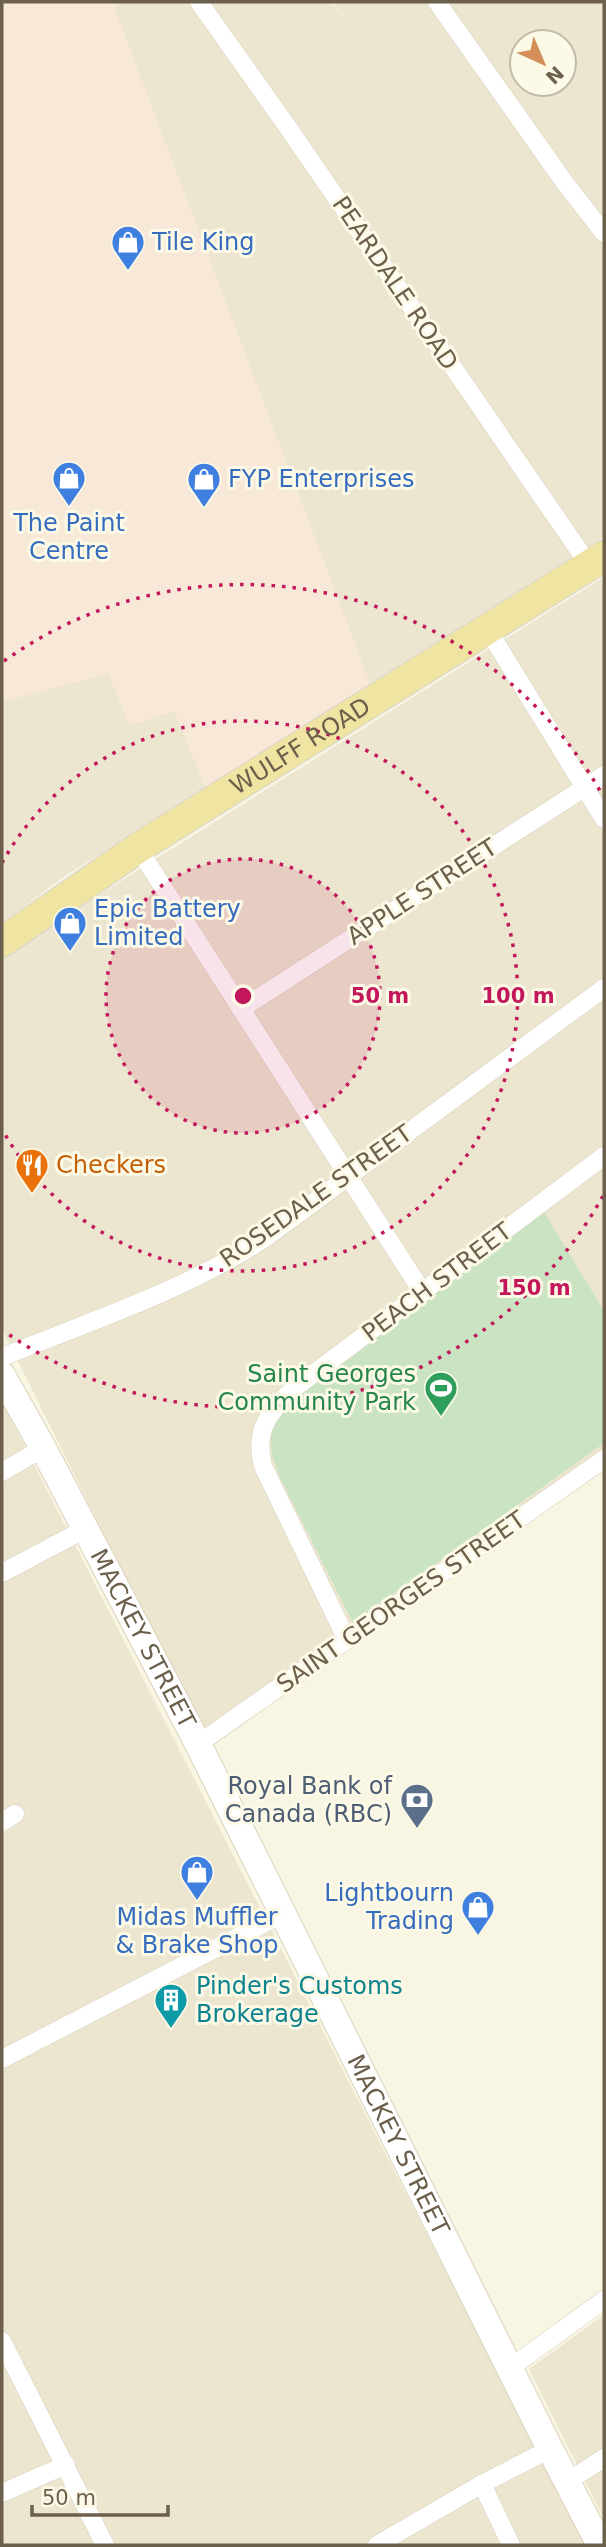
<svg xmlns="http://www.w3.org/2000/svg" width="606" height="2547" font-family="'DejaVu Sans',sans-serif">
<rect width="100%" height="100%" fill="#f8f5e2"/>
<g fill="#ece5d0" fill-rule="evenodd">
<path d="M2 2H332L370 57 333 2H604V537L62 878 2 923ZM522 42H564V84H522Z"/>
<polygon points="604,577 604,1468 210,1748 2,1329 2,956"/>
<polygon points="2,1402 585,2545 2,2545"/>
<polygon points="604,2315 604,2519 529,2369"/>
</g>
<polygon fill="#f7e8d7" points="2,2 123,2 115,9 370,683 205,787 174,711 130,726 108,674 2,702"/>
<path fill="#c9e3c3" d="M544 1212 604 1311V1443L353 1623 279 1475C264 1436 269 1424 298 1396Z"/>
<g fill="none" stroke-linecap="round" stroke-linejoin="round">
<defs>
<g id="minor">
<polyline points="199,2 289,129 589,565"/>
<polyline points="437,2 565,183 604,233"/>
<polyline points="488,630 604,819"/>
<polyline points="138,848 423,1293"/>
<polyline points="241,1009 604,775"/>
<path d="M2 1357C91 1321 184 1291 265 1238L604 988"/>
<polyline points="2,1472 43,1448"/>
<polyline points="2,1573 85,1529"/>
<path d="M347 1640 263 1466C254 1431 268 1413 293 1389L604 1156"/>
<polyline points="198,1744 604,1459"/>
<polyline points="2,1822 15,1814"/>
<polyline points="2,2059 284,1913"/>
<polyline points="2,2341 105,2545"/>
<polyline points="510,2368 604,2300"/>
<polyline points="568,2481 604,2458"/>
<polyline points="482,2484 511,2545"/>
<polyline points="2,2493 66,2465"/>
<polyline points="377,2545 482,2484 550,2449"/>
</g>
<g id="secondary">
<path id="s1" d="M2 1375 43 1448 198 1744 550 2449 600 2545"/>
</g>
<g id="primary">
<path id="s2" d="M2 942 138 848 604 556"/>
</g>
</defs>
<use href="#minor" stroke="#d8d1bd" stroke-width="19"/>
<use href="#secondary" stroke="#dcd2bb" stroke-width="28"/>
<use href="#primary" stroke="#d9d5d0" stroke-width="32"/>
<use href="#minor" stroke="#fff" stroke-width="18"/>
<use href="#secondary" stroke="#fff" stroke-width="26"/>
<use href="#primary" stroke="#efe4a2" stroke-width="30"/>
</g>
<circle cx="243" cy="996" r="137" fill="#c2185b" fill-opacity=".12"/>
<g fill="none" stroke="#c2185b" stroke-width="3.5" stroke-dasharray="3.5 7">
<circle cx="243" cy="996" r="137"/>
<path d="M2 863A275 275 0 1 1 2 1129"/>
<path d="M603 1196A412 412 0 0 1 4 1331M4 661A412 412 0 0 1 603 796"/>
</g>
<defs>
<symbol id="shop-pin" viewBox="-11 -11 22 30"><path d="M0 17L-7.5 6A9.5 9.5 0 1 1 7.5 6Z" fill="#3f7fe0" stroke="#fcf9e7"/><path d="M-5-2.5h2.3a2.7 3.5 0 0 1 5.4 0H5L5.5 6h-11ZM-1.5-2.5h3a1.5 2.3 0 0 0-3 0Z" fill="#fff"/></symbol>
<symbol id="restaurant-pin" viewBox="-11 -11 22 30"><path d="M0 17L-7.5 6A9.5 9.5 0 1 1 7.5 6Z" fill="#e8710a" stroke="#fcf9e7"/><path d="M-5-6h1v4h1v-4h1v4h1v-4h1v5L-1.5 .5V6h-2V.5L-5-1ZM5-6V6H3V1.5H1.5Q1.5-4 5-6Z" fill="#fff"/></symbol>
<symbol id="stadium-pin" viewBox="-11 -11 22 30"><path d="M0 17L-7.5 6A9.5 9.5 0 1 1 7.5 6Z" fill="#2e9e5b" stroke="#fcf9e7"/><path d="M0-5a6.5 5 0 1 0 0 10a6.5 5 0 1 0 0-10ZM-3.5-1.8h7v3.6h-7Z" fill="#fff"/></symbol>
<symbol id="bank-pin" viewBox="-11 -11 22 30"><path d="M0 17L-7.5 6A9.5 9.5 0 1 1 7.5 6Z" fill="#5c6f8a" stroke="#fcf9e7"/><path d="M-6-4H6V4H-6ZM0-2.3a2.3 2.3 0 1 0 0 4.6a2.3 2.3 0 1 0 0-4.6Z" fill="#fff"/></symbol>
<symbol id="building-pin" viewBox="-11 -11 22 30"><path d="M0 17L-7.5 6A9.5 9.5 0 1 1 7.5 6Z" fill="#0f9aa8" stroke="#fcf9e7"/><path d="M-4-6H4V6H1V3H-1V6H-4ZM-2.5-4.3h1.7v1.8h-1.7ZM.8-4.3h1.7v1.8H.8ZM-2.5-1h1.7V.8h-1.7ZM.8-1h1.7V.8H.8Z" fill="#fff"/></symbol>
</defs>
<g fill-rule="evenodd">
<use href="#shop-pin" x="109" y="223" width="38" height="52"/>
<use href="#shop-pin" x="50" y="459" width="38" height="52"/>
<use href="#shop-pin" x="185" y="460" width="38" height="52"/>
<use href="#shop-pin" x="51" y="904" width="38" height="52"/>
<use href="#restaurant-pin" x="13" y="1146" width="38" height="52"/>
<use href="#stadium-pin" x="422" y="1369" width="38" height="52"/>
<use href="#bank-pin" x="398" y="1781" width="38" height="52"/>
<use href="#shop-pin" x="178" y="1853" width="38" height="52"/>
<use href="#shop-pin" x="459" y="1888" width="38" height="52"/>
<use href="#building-pin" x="152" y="1981" width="38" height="52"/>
</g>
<g text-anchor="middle" stroke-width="6" stroke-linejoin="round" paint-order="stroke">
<g font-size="24" fill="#366cbe" stroke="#fcf9e7" text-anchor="start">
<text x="152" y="250">Tile King</text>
<text x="228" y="487">FYP Enterprises</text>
<text x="69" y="531" text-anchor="middle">The Paint<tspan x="69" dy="28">Centre</tspan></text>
<text x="94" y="917">Epic Battery<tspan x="94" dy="28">Limited</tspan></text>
<text x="454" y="1901" text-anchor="end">Lightbourn<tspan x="454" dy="28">Trading</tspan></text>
<text x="197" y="1925" text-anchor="middle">Midas Muffler<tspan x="197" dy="28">&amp; Brake Shop</tspan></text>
</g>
<g font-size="24" fill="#6c5f4c" stroke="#fcf9e7">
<text transform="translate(395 283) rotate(56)" y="8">PEARDALE ROAD</text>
<text dy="8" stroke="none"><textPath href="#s2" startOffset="357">WULFF ROAD</textPath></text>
<text transform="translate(422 892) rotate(-33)" y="8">APPLE STREET</text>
<text transform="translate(316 1196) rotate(-35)" y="8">ROSEDALE STREET</text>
<text transform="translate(437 1282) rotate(-37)" y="8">PEACH STREET</text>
<text transform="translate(401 1602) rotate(-35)" y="8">SAINT GEORGES STREET</text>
<text dy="8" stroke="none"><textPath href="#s1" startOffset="299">MACKEY STREET</textPath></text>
<text dy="8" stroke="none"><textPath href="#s1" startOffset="866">MACKEY STREET</textPath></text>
</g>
<g font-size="24" fill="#c56008" stroke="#fcf9e7" text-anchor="start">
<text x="56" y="1173">Checkers</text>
</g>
<g font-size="24" fill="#27864d" stroke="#fcf9e7" text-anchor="end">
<text x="416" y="1382">Saint Georges<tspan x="416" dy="28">Community Park</tspan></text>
</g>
<g font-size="24" fill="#4e5e75" stroke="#fcf9e7" text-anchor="end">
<text x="392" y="1794">Royal Bank of<tspan x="392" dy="28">Canada (RBC)</tspan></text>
</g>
<g font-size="24" fill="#0d838f" stroke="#fcf9e7" text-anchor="start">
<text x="196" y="1994">Pinder's Customs<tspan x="196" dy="28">Brokerage</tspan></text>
</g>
</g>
<circle cx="243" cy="996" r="10" fill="#c2185b" stroke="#fcf9e7" stroke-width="3.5"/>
<g font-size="21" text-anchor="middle" font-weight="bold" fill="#c2185b" stroke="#fcf9e7" stroke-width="6" stroke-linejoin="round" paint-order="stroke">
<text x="380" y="1003">50 m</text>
<text x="518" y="1003">100 m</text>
<text x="534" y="1295">150 m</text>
</g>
<rect width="606" height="2547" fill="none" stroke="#6c5f4c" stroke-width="7"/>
<g transform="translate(543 63) rotate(136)"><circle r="33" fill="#fcf9e7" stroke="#c2bba9" stroke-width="2"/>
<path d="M0-5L12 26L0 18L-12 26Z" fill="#d38f57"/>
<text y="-10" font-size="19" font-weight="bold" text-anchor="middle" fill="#6c5f4c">N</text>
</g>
<path d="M32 2505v10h136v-10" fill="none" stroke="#6c5f4c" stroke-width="3.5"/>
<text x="42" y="2505" font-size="21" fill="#6c5f4c" stroke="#fcf9e7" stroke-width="5" paint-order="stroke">50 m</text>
</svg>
